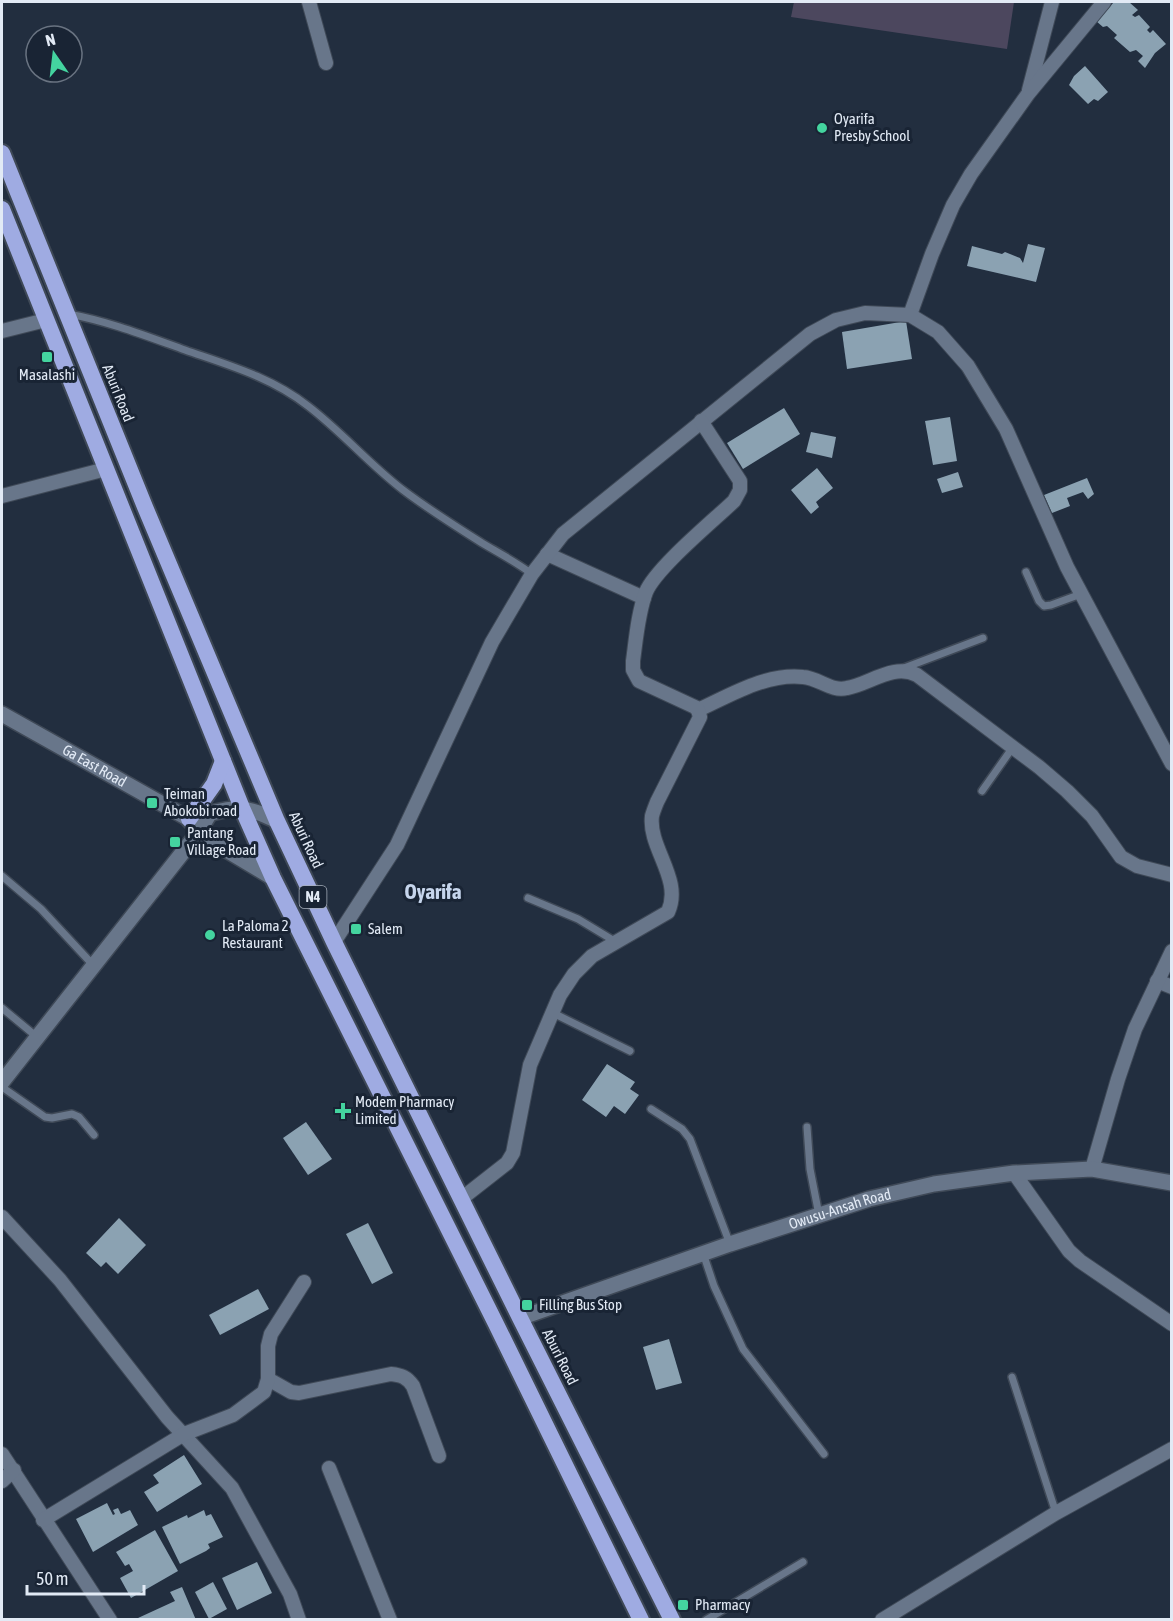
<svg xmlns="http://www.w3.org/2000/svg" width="1173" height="1621" font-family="'Asap Condensed',sans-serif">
<rect width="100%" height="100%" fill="#222e3f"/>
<polygon fill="#4c475e" points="794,2 1014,2 1007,49 791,17"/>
<g fill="#8ba2b2">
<polygon points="1114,2 1129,2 1138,10 1132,15 1135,17 1139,15 1150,27 1147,30 1150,33 1153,30 1166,44 1155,53 1145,68 1138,61 1143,56 1136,50 1130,52 1114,38 1117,35 1107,26 1103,27 1096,21"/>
<polygon points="1085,66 1108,92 1098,101 1094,99 1088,104 1069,85 1074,76"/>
<polygon points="1028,244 1045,248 1036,282 967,266 972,246 1002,254 1005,252 1020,258 1023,263"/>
<polygon points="906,321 912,359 847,369 842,332"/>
<polygon points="784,408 800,434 743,469 727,443"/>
<polygon points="950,417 957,461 933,465 925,421"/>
<polygon points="811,432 836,437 832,458 806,452"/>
<polygon points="817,468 833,488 816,502 819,507 811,514 791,490"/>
<polygon points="958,472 963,487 942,493 937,479"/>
<polygon points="1087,478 1094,494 1088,499 1083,492 1067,498 1070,506 1052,513 1044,495"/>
<polygon points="607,1064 635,1082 630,1089 639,1095 625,1114 614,1106 606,1117 582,1100"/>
<polygon points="306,1122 332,1159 308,1175 283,1138"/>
<polygon points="119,1218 146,1245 118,1274 106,1262 101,1267 86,1253"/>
<polygon points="368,1223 393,1273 372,1284 346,1234"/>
<polygon points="258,1289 269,1309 220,1335 209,1315"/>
<polygon points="669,1339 682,1383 656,1390 643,1347"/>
<polygon points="184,1455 202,1484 157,1512 144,1492 159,1483 153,1475"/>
<polygon points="107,1503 113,1515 115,1514 113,1510 118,1508 121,1514 130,1510 138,1525 93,1552 76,1519"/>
<polygon points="204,1510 206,1516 211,1514 223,1537 208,1544 210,1548 206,1551 180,1564 162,1527 187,1515 188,1518"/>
<polygon points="155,1530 178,1571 131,1598 120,1578 133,1571 129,1564 125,1566 116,1552"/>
<polygon points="257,1562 272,1593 237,1610 222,1578"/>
<polygon points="213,1582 227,1609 209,1619 195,1592"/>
<polygon points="182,1587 196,1620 139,1620 138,1618 175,1601 170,1592"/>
</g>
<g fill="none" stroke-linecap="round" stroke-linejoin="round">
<defs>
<g id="service">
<path d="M68 314C108 321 146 336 185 350 228 365 271 377 308 406 342 432 369 464 403 490 428 509 455 526 482 543 499 553 516 562 532 574"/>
<polyline points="1026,572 1039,601 1044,606 1051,605 1081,594"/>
<polyline points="904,668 983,638"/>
<polyline points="982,791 1013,747"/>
<polyline points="2,876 41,909 94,966"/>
<polyline points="528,898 578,919 616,942"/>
<polyline points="2,1008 37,1037"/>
<polyline points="553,1013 630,1051"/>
<polyline points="2,1087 45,1117 52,1118 72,1114 79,1117 94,1135"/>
<polyline points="651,1109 682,1129 690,1139 730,1244"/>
<polyline points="807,1127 810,1169 819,1215"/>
<polyline points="703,1253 714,1286 743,1349 824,1454"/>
<polyline points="1012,1377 1056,1513"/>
<polyline points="706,1620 803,1562"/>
</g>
<g id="minor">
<polyline points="309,2 326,63"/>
<polyline points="1029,90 1052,2"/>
<polyline points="910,315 932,254 953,205 971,174 1028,94 1104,2"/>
<polyline points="2,331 46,320"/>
<polyline points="2,496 106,469"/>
<polyline points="547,554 644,598"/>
<path d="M698 710C731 695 766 673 803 677 819 678 831 692 847 688 870 684 893 663 917 675L1039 767 1067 791 1092 816 1121 857 1137 866 1172 875"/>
<polyline points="334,942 397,845 492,642 532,574 563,534 810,334 836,320 865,313 910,315 938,332 968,366 1006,429 1067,567 1172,764"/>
<polyline points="1157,981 1172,987"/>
<polyline points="1092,1169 1118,1079 1135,1029 1172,951"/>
<polyline points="1014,1173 1069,1251 1080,1261 1172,1324"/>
<path d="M461 1199 507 1163 513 1153 530 1065 560 995 574 974 592 956 668 912C683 879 648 848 652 816 653 812 655 807 657 802L700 717 698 710 695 707 639 681 633 670V661C636 639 638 613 646 592 656 568 713 521 734 501L740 490V481L701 421"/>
<polyline points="2,1217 60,1280 167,1417 232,1488 290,1594 299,1620"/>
<path d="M268 1379 291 1392 299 1393 391 1374C401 1375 407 1377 413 1386L439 1456"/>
<polyline points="2,1454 110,1620"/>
<polyline points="329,1468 390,1620"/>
<polyline points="2,1481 14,1470"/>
<polyline points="43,1520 184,1434 233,1415 264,1392 268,1379 268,1346 271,1334 304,1282"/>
<polyline points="882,1620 1056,1513 1172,1449"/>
</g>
<g id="tertiary">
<path id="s1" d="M2 714 189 819 198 833 273 878"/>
<path d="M200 816C235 806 245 805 277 821"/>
<polyline points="2,1082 198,833 210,813"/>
<path id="s2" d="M520 1318 730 1244 869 1199 934 1184 1014 1173 1092 1169 1172 1183"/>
</g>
<g id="trunk">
<polyline points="2,153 145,507 277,821 334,942 520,1318 672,1620"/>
<polyline points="2,209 242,808 273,878 495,1322 641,1620"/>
<polyline points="189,819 214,784 223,761"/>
</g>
</defs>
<use href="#service" stroke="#3f4957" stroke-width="10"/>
<use href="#minor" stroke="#3f4957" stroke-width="16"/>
<use href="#tertiary" stroke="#3f4957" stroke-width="18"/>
<use href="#trunk" stroke="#3f4957" stroke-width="20"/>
<use href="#service" stroke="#68768a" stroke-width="7"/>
<use href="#minor" stroke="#68768a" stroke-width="14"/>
<use href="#tertiary" stroke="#68768a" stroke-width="15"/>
<use href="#trunk" stroke="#9fabe2" stroke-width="16"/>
</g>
<g fill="#44d49f" stroke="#192434" stroke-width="2">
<circle cx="822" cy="128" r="6"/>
<rect x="41" y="351" width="12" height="12" rx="3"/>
<rect x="146" y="797" width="12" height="12" rx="3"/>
<rect x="169" y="836" width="12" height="12" rx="3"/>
<rect x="350" y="923" width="12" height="12" rx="3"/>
<circle cx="210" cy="935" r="6"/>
<path d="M340 1102h6v6h6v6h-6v6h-6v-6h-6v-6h6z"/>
<rect x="521" y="1299" width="12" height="12" rx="3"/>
<rect x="677" y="1599" width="12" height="12" rx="3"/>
</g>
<g text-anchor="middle" stroke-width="6" stroke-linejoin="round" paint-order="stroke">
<rect fill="#192434" stroke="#a6afbb" stroke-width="1.5" x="299.5" y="886" width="27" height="22" rx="4.5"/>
<g font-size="14" font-weight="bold" fill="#e2eaf5">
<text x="313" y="902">N4</text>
</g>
<g font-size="15" fill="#e2eaf5" stroke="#192434" text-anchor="start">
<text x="834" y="124">Oyarifa<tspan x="834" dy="17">Presby School</tspan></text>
<text x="47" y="380" text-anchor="middle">Masalashi</text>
<text x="164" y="799">Teiman<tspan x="164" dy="17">Abokobi road</tspan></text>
<text x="187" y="838">Pantang<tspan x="187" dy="17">Village Road</tspan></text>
<text x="222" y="931">La Paloma 2<tspan x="222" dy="17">Restaurant</tspan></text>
<text x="368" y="934">Salem</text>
<text x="355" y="1107">Modem Pharmacy<tspan x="355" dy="17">Limited</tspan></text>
<text x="539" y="1310">Filling Bus Stop</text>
<text x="695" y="1610">Pharmacy</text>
</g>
<g font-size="15" fill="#e2eaf5" stroke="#192434">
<text transform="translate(118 393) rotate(68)" y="5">Aburi Road</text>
<text dy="5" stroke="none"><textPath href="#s1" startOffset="106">Ga East Road</textPath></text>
<text transform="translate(306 840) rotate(65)" y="5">Aburi Road</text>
<text dy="5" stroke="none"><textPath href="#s2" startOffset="338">Owusu-Ansah Road</textPath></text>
<text transform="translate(560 1357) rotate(63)" y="5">Aburi Road</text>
</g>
<g font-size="21" font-weight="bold" fill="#c6d5ec" stroke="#192434">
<text x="433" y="899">Oyarifa</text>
</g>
</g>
<rect width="1173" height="1621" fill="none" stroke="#e2eaf5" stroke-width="6"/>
<g transform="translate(54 54) rotate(346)"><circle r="28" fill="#192434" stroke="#697381" stroke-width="1.5"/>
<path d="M0-4.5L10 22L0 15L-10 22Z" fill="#44d49f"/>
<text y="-9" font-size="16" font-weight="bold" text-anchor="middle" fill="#e2eaf5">N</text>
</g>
<path d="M27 1585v9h117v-9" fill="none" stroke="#e2eaf5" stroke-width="3"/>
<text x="36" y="1585" font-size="18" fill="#e2eaf5" stroke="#192434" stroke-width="4.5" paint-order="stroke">50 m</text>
</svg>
